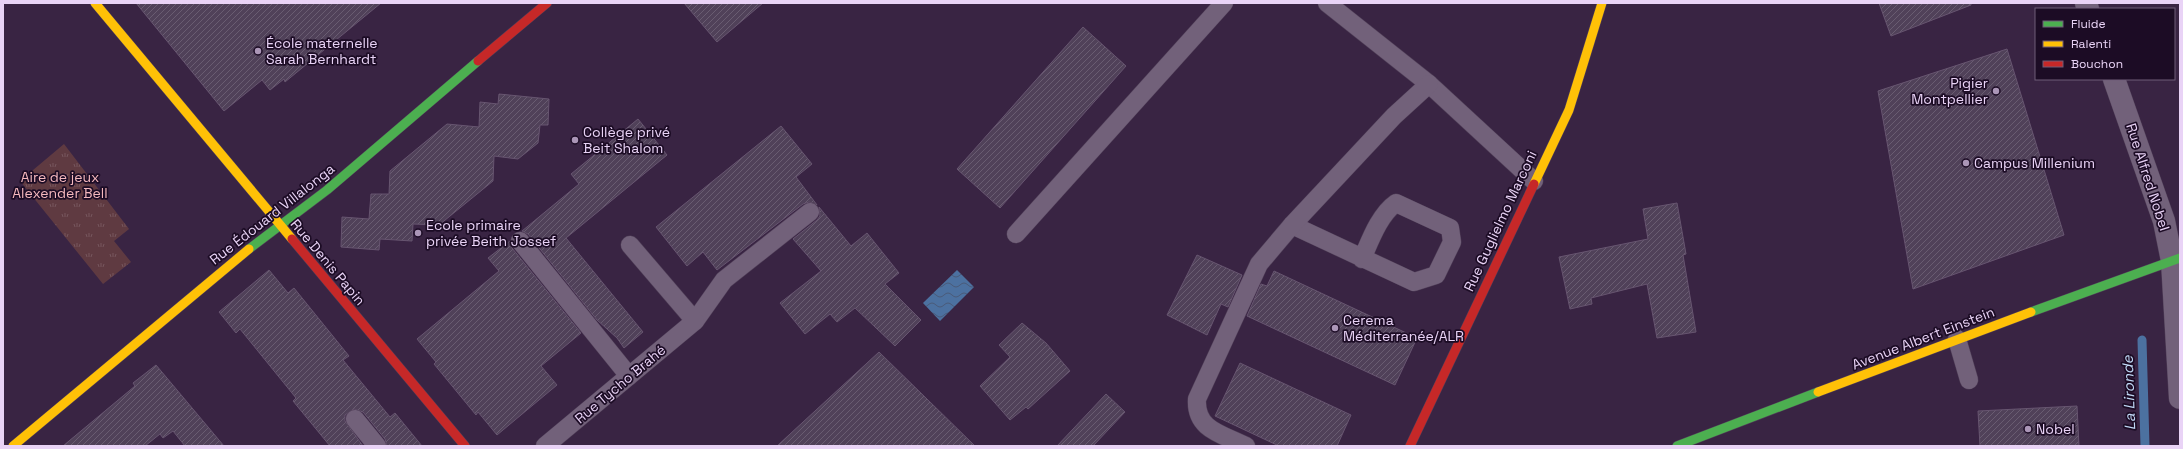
<svg xmlns="http://www.w3.org/2000/svg" width="2183" height="449" font-family="'Space Grotesk',sans-serif">
<defs>
<pattern id="park-tufts" width="24" height="20" patternUnits="userSpaceOnUse"><rect width="24" height="20" fill="#5f3a41"/><path d="M3 7l-1-3M5 7V3M7 7l1-3M15 17l-1-3M17 17v-4M19 17l1-3" fill="none" stroke="#76565d"/></pattern>
<pattern id="water-waves" width="16" height="10" patternUnits="userSpaceOnUse"><rect width="16" height="10" fill="#4c71a0"/><path d="M0 5q4-4 8 0t8 0" fill="none" stroke="#495a79"/></pattern>
<pattern id="building-hatch" width="6" height="6" patternUnits="userSpaceOnUse"><rect width="6" height="6" fill="#504159"/><path d="M-1 1l2-2M0 6l6-6M5 7l2-2" fill="none" stroke="#695c71"/></pattern>
</defs>
<rect width="100%" height="100%" fill="#392443"/>
<polygon fill="url(#park-tufts)" points="64,144 129,229 114,241 131,262 103,284 20,181"/>
<polygon fill="url(#water-waves)" points="957,270 974,287 940,321 923,303"/>
<g fill="none" stroke-linecap="round" stroke-linejoin="round">
<polyline stroke="#4c71a0" stroke-width="9" points="2142,340 2145,446"/>
</g>
<g fill="url(#building-hatch)" stroke="#675570">
<polygon points="136,3 381,3 285,82 284,79 270,90 262,80 224,111"/>
<polygon points="684,3 763,3 717,42"/>
<polygon points="1879,3 1971,3 1971,5 1891,36"/>
<polygon points="1083,27 1126,66 1000,208 957,169"/>
<polygon points="2007,49 2064,235 1913,289 1878,91"/>
<polygon points="499,94 549,99 548,125 540,125 538,143 518,159 494,156 493,181 439,225 413,224 412,241 380,239 379,250 341,247 342,217 369,219 371,194 389,194 390,171 447,124 479,127 480,102 498,104"/>
<polygon points="638,119 667,155 566,238 643,332 624,348 617,338 597,320 528,234 522,231 579,184 571,174"/>
<polygon points="781,126 812,164 796,177 817,205 809,202 803,204 717,270 703,252 687,266 656,227"/>
<polygon points="1677,203 1686,254 1683,255 1696,332 1657,338 1647,284 1591,298 1592,304 1570,309 1559,257 1648,239 1643,209"/>
<polygon points="819,207 851,246 867,233 899,273 885,284 921,320 895,346 855,308 837,322 830,314 805,334 780,303 821,271 793,239 817,220 820,216"/>
<polygon points="510,241 512,248 581,333 541,366 557,385 497,435 478,412 476,415 434,364 436,362 417,339 499,271 488,258"/>
<polygon points="1197,255 1242,275 1228,307 1221,304 1207,335 1167,315"/>
<polygon points="269,270 288,293 294,288 349,356 343,360 390,417 395,413 422,446 387,446 385,439 363,412 354,409 345,415 345,421 363,446 330,446 293,401 296,398 240,329 236,333 219,312"/>
<polygon points="1274,271 1417,338 1395,385 1247,316 1261,284 1267,286"/>
<polygon points="1022,323 1046,343 1070,371 1028,409 1026,407 1010,420 980,386 1010,357 999,345"/>
<polygon points="879,352 975,446 777,446"/>
<polygon points="1240,363 1351,415 1337,446 1279,446 1215,416"/>
<polygon points="156,365 224,446 185,446 173,431 163,438 160,434 145,446 63,446 135,386 133,383"/>
<polygon points="1106,394 1125,412 1093,446 1057,446"/>
<polygon points="2077,406 2079,446 1980,446 1978,411"/>
</g>
<g fill="none" stroke-linecap="round" stroke-linejoin="round">
<defs>
<g id="lane">
<polyline points="1327,3 1429,84 1534,181"/>
<path d="M1292 225 1414 282 1436 275 1452 242 1450 228 1396 203C1379 215 1370 241 1362 259"/>
<polyline points="1016,234 1224,3"/>
<polyline points="520,241 629,376"/>
<polyline points="695,321 724,280 810,212"/>
<polyline points="1957,339 1969,380"/>
<polyline points="355,419 377,446"/>
<polyline points="545,446 695,321 630,245"/>
<path d="M1246 446C1222 434 1195 430 1197 399L1259 264 1292 225 1394 116 1429 84"/>
</g>
<g id="street">
<polyline points="2086,3 2088,9"/>
<polyline points="2114,79 2164,221 2172,261 2180,398"/>
</g>
<g id="fast">
<polyline points="249,249 327,190 478,61"/>
<polyline points="2031,312 2180,258"/>
<polyline points="1677,446 1818,392"/>
</g>
<g id="slow">
<polyline points="95,3 292,239"/>
<polyline points="1534,184 1569,110 1602,3"/>
<polyline points="1818,392 2031,312"/>
<polyline points="13,446 249,249"/>
</g>
<g id="jam">
<polyline points="478,61 547,3"/>
<polyline points="292,239 465,446"/>
<polyline points="1410,446 1534,184"/>
</g>
</defs>
<use href="#lane" stroke="#503f58" stroke-width="19"/>
<use href="#street" stroke="#503f58" stroke-width="23"/>
<use href="#fast" stroke="#503f58" stroke-width="10"/>
<use href="#slow" stroke="#503f58" stroke-width="10"/>
<use href="#jam" stroke="#503f58" stroke-width="10"/>
<use href="#lane" stroke="#72617a" stroke-width="18"/>
<use href="#street" stroke="#72617a" stroke-width="22"/>
<use href="#fast" stroke="#4caf50" stroke-width="9"/>
<use href="#slow" stroke="#ffc107" stroke-width="9"/>
<use href="#jam" stroke="#c62828" stroke-width="9"/>
</g>
<g fill="#ab96b7" stroke="#1c0c25" stroke-width="1.5">
<circle cx="258" cy="51" r="4"/>
<circle cx="1996" cy="91" r="4"/>
<circle cx="575" cy="140" r="4"/>
<circle cx="1966" cy="163" r="4"/>
<circle cx="418" cy="233" r="4"/>
<circle cx="1335" cy="328" r="4"/>
<circle cx="2028" cy="429" r="4"/>
</g>
<g text-anchor="middle" stroke-width="3.5" stroke-linejoin="round" paint-order="stroke">
<g font-size="14" fill="#e9d3f6" stroke="#1c0c25" text-anchor="start">
<text x="266" y="48">École maternelle<tspan x="266" dy="16">Sarah Bernhardt</tspan></text>
<text x="1988" y="88" text-anchor="end">Pigier<tspan x="1988" dy="16">Montpellier</tspan></text>
<text x="583" y="137">Collège privé<tspan x="583" dy="16">Beit Shalom</tspan></text>
<text x="1974" y="168">Campus Millenium</text>
<text x="426" y="230">Ecole primaire<tspan x="426" dy="16">privée Beith Jossef</tspan></text>
<text x="1343" y="325">Cerema<tspan x="1343" dy="16">Méditerranée/ALR</tspan></text>
<text x="2036" y="434">Nobel</text>
</g>
<g font-size="14" fill="#f5b8bd" stroke="#1c0c25">
<text x="60" y="182">Aire de jeux<tspan x="60" dy="16">Alexender Bell</tspan></text>
</g>
<g font-size="14" fill="#e9d3f6" stroke="#1c0c25">
<text transform="translate(2148 177) rotate(72)" y="5">Rue Alfred Nobel</text>
<text transform="translate(272 214) rotate(-38)" y="5">Rue Édouard Villalonga</text>
<text transform="translate(1500 221) rotate(-65)" y="5">Rue Guglielmo Marconi</text>
<text transform="translate(328 262) rotate(50)" y="5">Rue Denis Papin</text>
<text transform="translate(1923 338) rotate(-21)" y="5">Avenue Albert Einstein</text>
<text transform="translate(620 384) rotate(-40)" y="5">Rue Tycho Brahé</text>
</g>
<g font-size="15" font-style="italic" fill="#c0d8f5" stroke="#1c0c25">
<text transform="translate(2129 393) rotate(-92)" y="5">La Lironde</text>
</g>
</g>
<rect width="2183" height="449" fill="none" stroke="#e9d3f6" stroke-width="8"/>
<rect x="2035" y="8" width="140" height="72" fill="#1c0c25" stroke="#6e5c79"/>
<rect x="2043" y="21" width="20" height="6" fill="#4caf50" stroke="#6e5c79"/>
<text x="2071" y="28" font-size="12" fill="#e9d3f6">Fluide</text>
<rect x="2043" y="41" width="20" height="6" fill="#ffc107" stroke="#6e5c79"/>
<text x="2071" y="48" font-size="12" fill="#e9d3f6">Ralenti</text>
<rect x="2043" y="61" width="20" height="6" fill="#c62828" stroke="#6e5c79"/>
<text x="2071" y="68" font-size="12" fill="#e9d3f6">Bouchon</text>
</svg>
